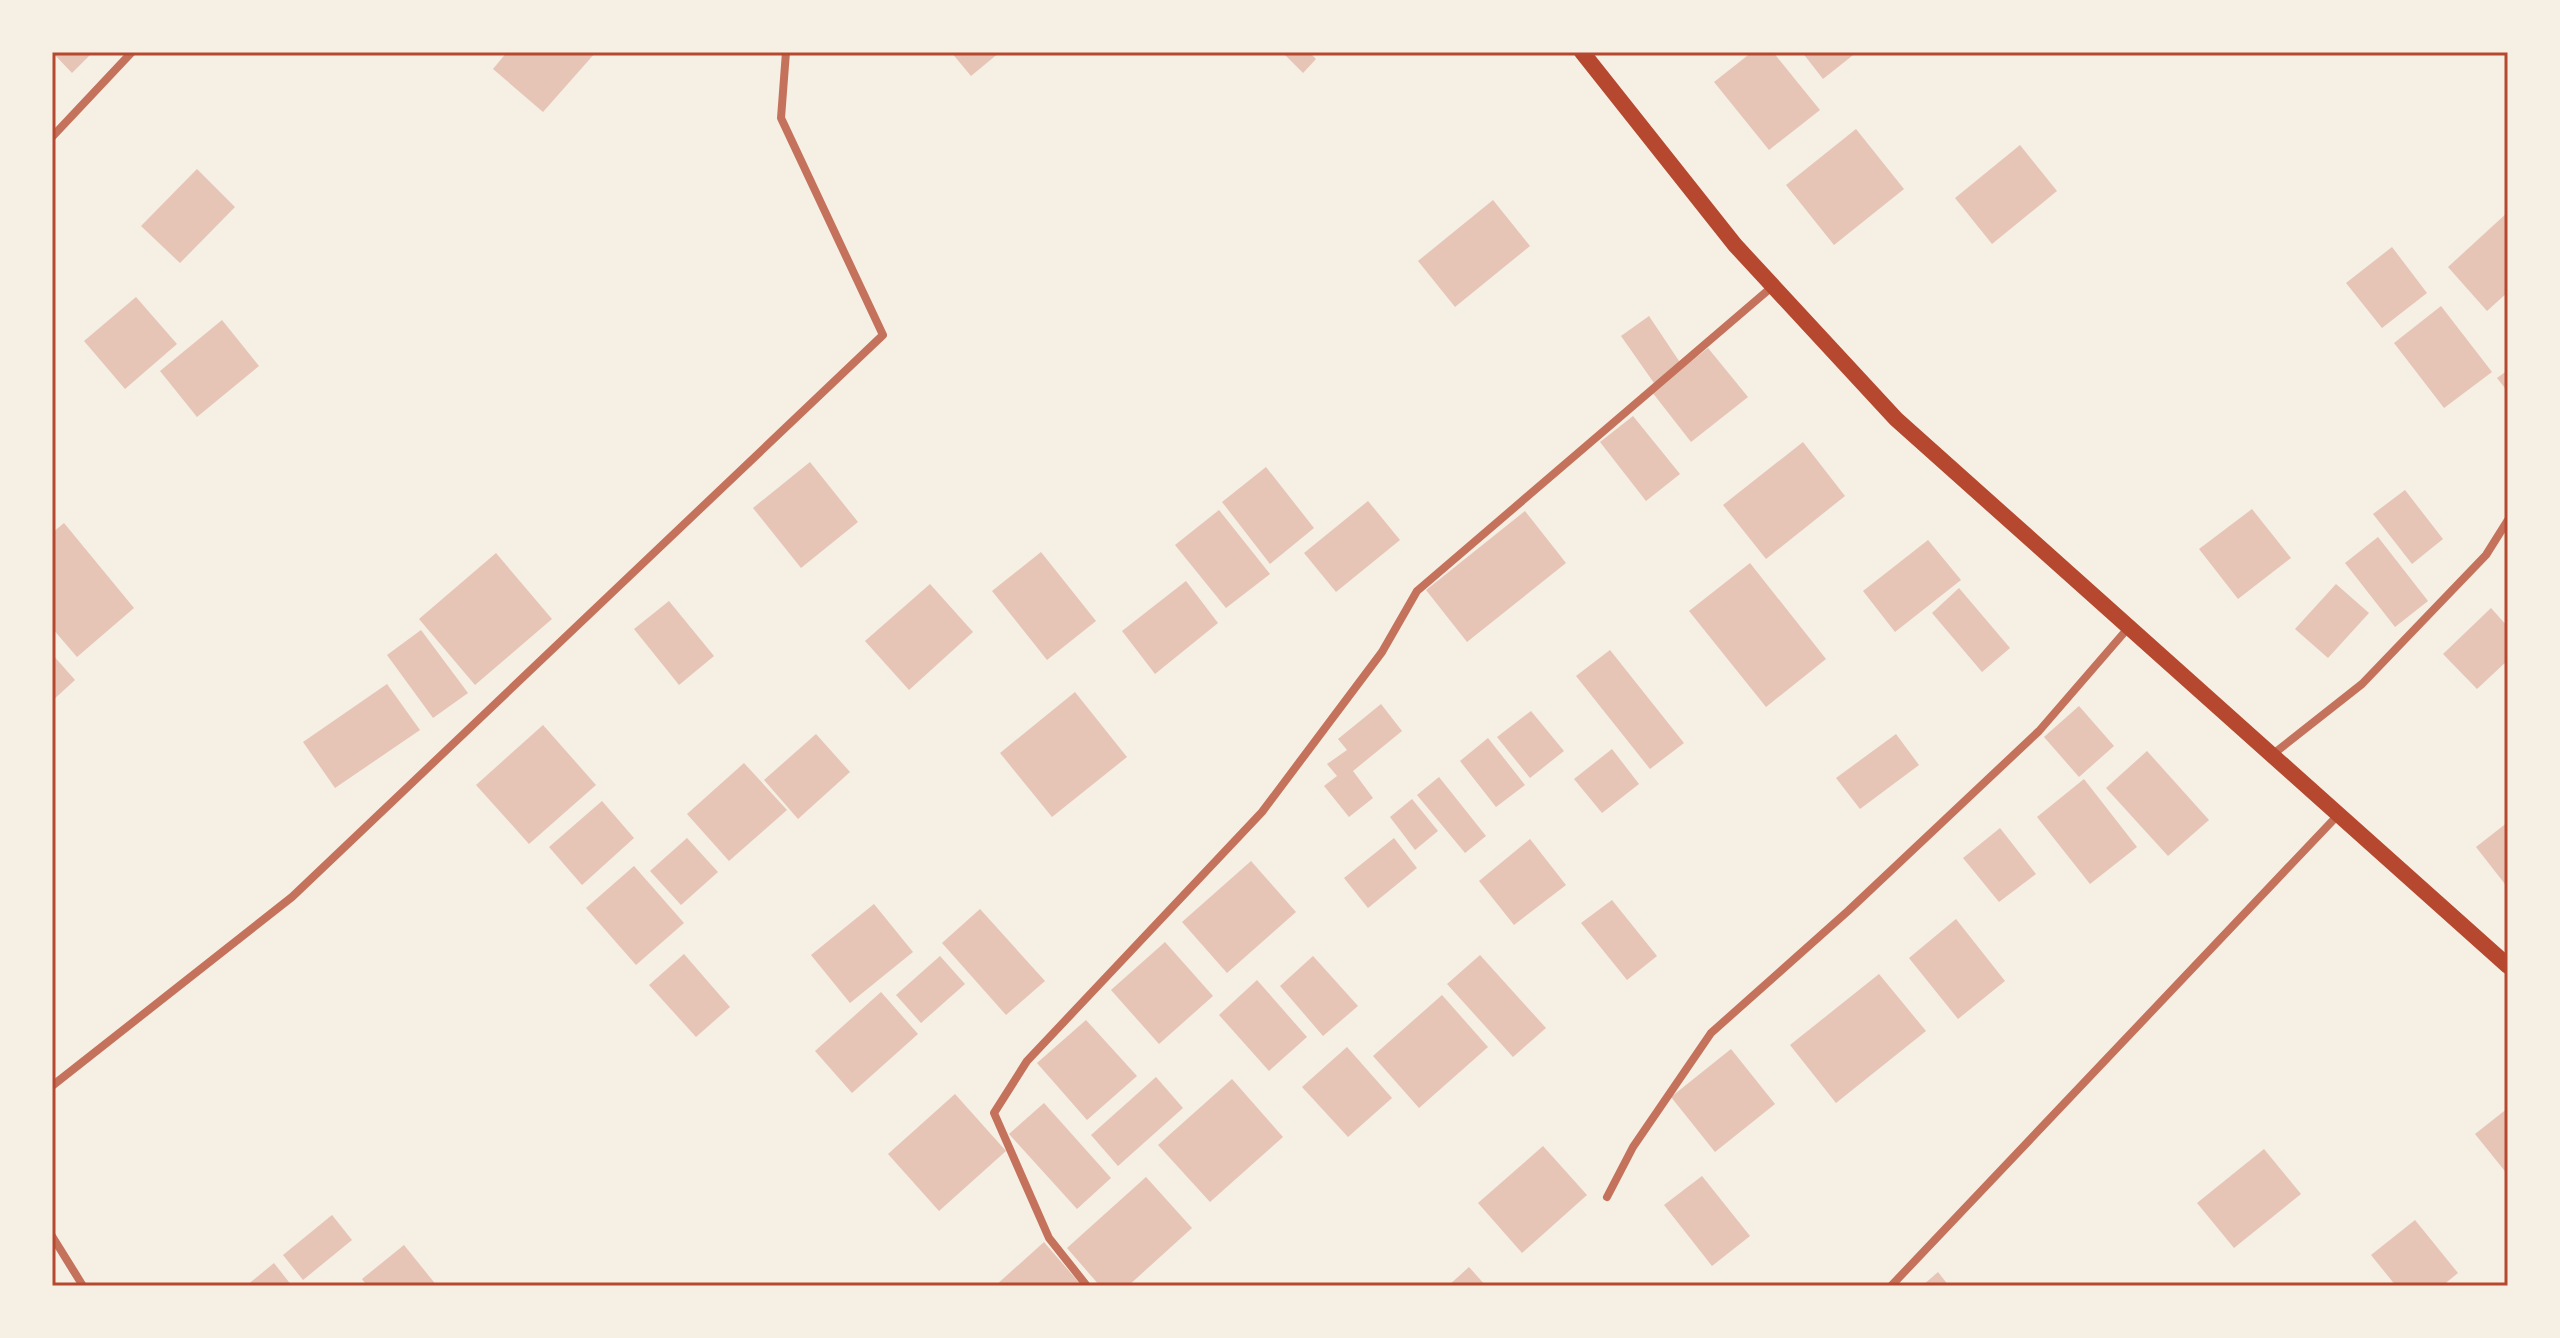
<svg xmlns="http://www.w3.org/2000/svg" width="2560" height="1338" font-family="'Archivo Narrow',sans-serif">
<rect width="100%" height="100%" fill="#f6efe4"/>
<g fill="#e6c5b7">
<polygon points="52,52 93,52 72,73"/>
<polygon points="507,52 596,52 543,112 493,69"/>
<polygon points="951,52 1000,52 971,76"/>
<polygon points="1282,52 1309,52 1316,59 1303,73"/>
<polygon points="1752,52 1773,52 1820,110 1769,150 1714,82"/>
<polygon points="1802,52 1857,52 1823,79"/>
<polygon points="1856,129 1904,189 1834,245 1786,185"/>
<polygon points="2020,145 2057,191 1992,244 1955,198"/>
<polygon points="197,169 235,207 180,263 141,226"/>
<polygon points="1493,200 1530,246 1455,307 1418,261"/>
<polygon points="2508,212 2508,292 2487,311 2448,267"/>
<polygon points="2392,247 2427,293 2382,328 2346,283"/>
<polygon points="136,297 177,344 125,389 84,341"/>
<polygon points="2441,306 2492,372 2444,408 2394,343"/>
<polygon points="1649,316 1681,364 1654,383 1621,336"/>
<polygon points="222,320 259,366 197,417 160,371"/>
<polygon points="1708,348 1748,397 1691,442 1652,392"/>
<polygon points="2508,370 2508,392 2497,378"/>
<polygon points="1633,416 1680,474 1646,501 1600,442"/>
<polygon points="1803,442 1845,496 1766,559 1723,505"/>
<polygon points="810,462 858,522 801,568 753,508"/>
<polygon points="1266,467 1314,528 1270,564 1222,502"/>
<polygon points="2405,490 2443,539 2412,564 2373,514"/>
<polygon points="1368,501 1400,540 1336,592 1304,553"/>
<polygon points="2252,509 2291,558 2238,599 2199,549"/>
<polygon points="1219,510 1270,574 1226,608 1175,545"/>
<polygon points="1525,511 1566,563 1467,642 1426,590"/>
<polygon points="64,523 134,608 77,657 52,628 52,533"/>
<polygon points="2378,537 2428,601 2395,627 2345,563"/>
<polygon points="1928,540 1961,580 1895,632 1863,591"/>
<polygon points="1041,552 1096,621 1047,660 992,591"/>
<polygon points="496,553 552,619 475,685 419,619"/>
<polygon points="1750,563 1826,659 1766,707 1689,611"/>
<polygon points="1186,581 1218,623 1155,674 1122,631"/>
<polygon points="930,584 973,632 909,690 865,641"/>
<polygon points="2336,584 2369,613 2328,658 2295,629"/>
<polygon points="1959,588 2010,648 1982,672 1932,613"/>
<polygon points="669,601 714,656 679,685 634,629"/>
<polygon points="2491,608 2508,627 2508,660 2477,689 2443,654"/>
<polygon points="421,630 468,693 433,718 387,655"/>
<polygon points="1610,650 1684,743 1650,769 1576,676"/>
<polygon points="52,654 75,680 52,701"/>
<polygon points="387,684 420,730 335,788 303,742"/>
<polygon points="1075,692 1127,757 1052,817 1000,753"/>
<polygon points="1381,704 1402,731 1353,771 1373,798 1349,817 1324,786 1337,776 1327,764 1347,750 1338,739"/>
<polygon points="2079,706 2114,746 2079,777 2044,737"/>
<polygon points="1531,711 1564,751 1530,778 1497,737"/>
<polygon points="543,725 596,785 529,844 476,785"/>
<polygon points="816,734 850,772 798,819 764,780"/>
<polygon points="1896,734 1919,765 1860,809 1836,778"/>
<polygon points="1488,738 1525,785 1496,807 1460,761"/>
<polygon points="1612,749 1639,784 1602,813 1574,779"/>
<polygon points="2147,751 2209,820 2168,856 2106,788"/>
<polygon points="744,763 787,810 729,861 687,814"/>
<polygon points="1439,777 1486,836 1465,853 1417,795"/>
<polygon points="2084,779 2137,847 2090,884 2037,817"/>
<polygon points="1412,799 1438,831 1415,850 1390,817"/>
<polygon points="602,801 634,838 582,885 549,847"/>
<polygon points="2508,822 2508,888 2476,847"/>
<polygon points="2000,828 2036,874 1999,902 1963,858"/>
<polygon points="687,838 718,872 681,905 650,871"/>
<polygon points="1394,838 1417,868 1368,908 1344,878"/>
<polygon points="1530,839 1566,885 1514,925 1479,881"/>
<polygon points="1251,861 1296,912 1227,973 1182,922"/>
<polygon points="634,866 684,923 636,965 586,908"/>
<polygon points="1612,900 1657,956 1627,980 1581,923"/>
<polygon points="874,904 913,952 850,1003 811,955"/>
<polygon points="980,909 1045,981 1006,1015 942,943"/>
<polygon points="1956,919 2005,981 1958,1019 1909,958"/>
<polygon points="1165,942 1213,996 1159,1044 1111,990"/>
<polygon points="684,954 730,1007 696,1037 649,985"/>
<polygon points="1480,955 1546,1028 1513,1057 1447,984"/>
<polygon points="940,956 965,984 921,1023 896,995"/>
<polygon points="1313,956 1358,1006 1323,1036 1280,986"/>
<polygon points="1879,974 1926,1031 1836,1103 1790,1045"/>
<polygon points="1257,980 1307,1037 1269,1071 1219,1015"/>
<polygon points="881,992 918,1034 852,1093 815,1051"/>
<polygon points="1442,995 1488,1047 1419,1108 1373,1056"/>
<polygon points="1086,1020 1137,1076 1087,1120 1037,1063"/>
<polygon points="1347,1047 1392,1098 1348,1137 1302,1087"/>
<polygon points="1731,1049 1775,1104 1715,1152 1671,1097"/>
<polygon points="1156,1077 1183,1108 1118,1166 1091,1135"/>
<polygon points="1232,1079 1283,1137 1210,1202 1158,1145"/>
<polygon points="955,1094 1006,1151 939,1211 888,1154"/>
<polygon points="1044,1103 1111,1178 1077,1209 1009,1134"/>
<polygon points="2508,1108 2508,1175 2475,1134"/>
<polygon points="1543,1146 1587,1195 1522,1253 1478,1203"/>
<polygon points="2264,1149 2301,1194 2234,1248 2197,1203"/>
<polygon points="1702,1176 1750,1236 1712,1266 1664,1205"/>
<polygon points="1146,1177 1192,1228 1128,1286 1100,1286 1067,1248"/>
<polygon points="332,1215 352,1240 303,1280 283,1255"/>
<polygon points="2415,1220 2458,1273 2442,1286 2396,1286 2371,1255"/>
<polygon points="1044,1242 1082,1286 995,1286"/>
<polygon points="404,1245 437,1286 367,1286 362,1279"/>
<polygon points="274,1263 292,1286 246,1286"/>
<polygon points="1469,1267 1486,1286 1448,1286"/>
<polygon points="1938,1272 1949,1286 1922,1286"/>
</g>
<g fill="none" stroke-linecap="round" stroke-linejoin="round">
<g stroke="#c5725c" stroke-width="8">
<polyline points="52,137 132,52"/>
<polyline points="2272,755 2362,684 2486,555 2508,520"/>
<polyline points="52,1086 292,897 883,335 781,118 786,52"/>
<polyline points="1607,1197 1633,1147 1711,1033 1848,911 2039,731 2129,627"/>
<polyline points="52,1236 83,1286"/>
<polyline points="1087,1286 1049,1238 994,1113 1027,1061 1262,812 1382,652 1417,591 1773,286"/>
<polyline points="1891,1286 2338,815"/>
</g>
<polyline stroke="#b5482f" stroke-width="16" points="1582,52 1735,245 1896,419 2508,966"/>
</g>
<rect width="2560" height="1338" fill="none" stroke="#f6efe4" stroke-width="108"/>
<rect x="54" y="54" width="2452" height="1230" fill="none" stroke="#b5482f" stroke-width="3"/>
</svg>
